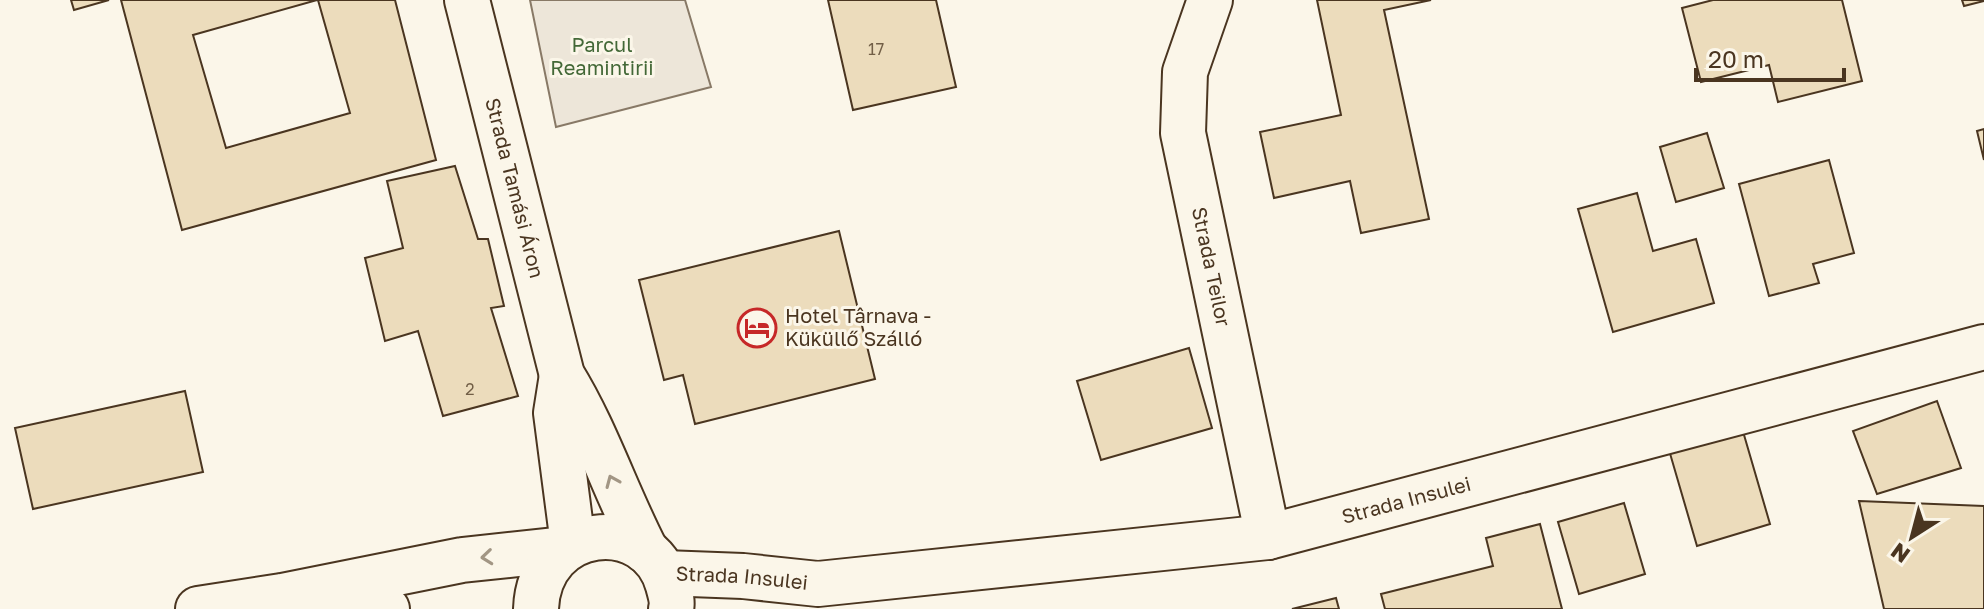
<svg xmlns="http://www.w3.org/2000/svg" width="1984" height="609" font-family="'Golos Text',sans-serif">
<rect width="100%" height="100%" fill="#fbf6e9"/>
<polygon fill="#ede6d9" stroke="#887966" stroke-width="2" points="530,0 685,0 711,87 556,127"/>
<g fill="#ecdcbc" stroke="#4a3520" stroke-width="2">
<polygon points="71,0 109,0 74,10"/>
<polygon points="121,0 317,0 193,35 226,148 350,113 318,0 395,0 436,160 182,230"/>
<polygon points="828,0 936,0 956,87 853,110"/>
<polygon points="1317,0 1431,0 1384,10 1429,219 1361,233 1350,181 1274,198 1260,132 1341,115"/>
<polygon points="1713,0 1842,0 1862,81 1778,102 1769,65 1701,82 1682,8"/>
<polygon points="1962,0 1984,0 1984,1 1964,6"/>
<polygon points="1984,129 1984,160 1977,131"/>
<polygon points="1707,133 1724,188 1676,202 1660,147"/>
<polygon points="1829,160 1854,253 1813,264 1819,283 1769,296 1739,184"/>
<polygon points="455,166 478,239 488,239 504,306 491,308 518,396 443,416 418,331 385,341 365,258 403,248 387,181"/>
<polygon points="1637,193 1653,251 1696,239 1714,303 1613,332 1578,209"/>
<polygon points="839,231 875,379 695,424 683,375 664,380 639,280"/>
<polygon points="1189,348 1212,428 1101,460 1077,381"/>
<polygon points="185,391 203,472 33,509 15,428"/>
<polygon points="1937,401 1961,468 1877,494 1853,431"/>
<polygon points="1742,428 1770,524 1697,546 1669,450"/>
<polygon points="1859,501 1984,506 1984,609 1884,609"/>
<polygon points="1624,503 1645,574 1579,594 1558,522"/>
<polygon points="1540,524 1562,609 1385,609 1381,594 1493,566 1486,538"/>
<polygon points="1336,598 1339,609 1292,609"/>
</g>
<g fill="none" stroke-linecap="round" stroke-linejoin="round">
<defs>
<g id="minor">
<path id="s1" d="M1210 0 1185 72 1183 133 1268 537"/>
</g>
<g id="secondary">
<path id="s2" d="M664 573 743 576 818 584 1268 537 1984 347"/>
</g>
<g id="primary">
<path id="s3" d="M467 0 562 375C596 430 616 493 646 551"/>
<polyline points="562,375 556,413 573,544"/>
<polyline points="316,600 387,609"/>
<polyline points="198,609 282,596 462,560 564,549"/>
<path d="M536 609C539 523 648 513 668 585 670 593 673 601 671 609"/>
</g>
</defs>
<use href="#minor" stroke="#4a3520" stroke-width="48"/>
<use href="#secondary" stroke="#4a3520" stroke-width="48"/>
<use href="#primary" stroke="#4a3520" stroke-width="48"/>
<use href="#minor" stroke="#fbf6e9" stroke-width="44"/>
<use href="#secondary" stroke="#fbf6e9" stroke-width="44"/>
<use href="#primary" stroke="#fbf6e9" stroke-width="44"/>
</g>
<defs><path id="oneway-chevron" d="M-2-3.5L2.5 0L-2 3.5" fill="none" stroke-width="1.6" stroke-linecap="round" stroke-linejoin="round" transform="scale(2)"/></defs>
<g stroke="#a29684">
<use href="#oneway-chevron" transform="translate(612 481) rotate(-113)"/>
<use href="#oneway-chevron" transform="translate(487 557) rotate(174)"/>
</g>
<defs>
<symbol id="hotel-ring" viewBox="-11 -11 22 22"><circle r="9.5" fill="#fbf6e9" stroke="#c62828" stroke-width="1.5"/><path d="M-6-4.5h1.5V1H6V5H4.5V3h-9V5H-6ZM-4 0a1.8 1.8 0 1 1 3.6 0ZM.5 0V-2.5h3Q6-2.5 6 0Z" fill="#c62828"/></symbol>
</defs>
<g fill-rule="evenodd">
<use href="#hotel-ring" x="735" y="306" width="44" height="44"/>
</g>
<g text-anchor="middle" stroke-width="6" stroke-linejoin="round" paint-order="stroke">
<g font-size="16" fill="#725f47">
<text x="876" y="55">17</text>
<text x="470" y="395">2</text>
</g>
<g font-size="20" fill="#436837" stroke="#fbf6e9">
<text x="602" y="52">Parcul<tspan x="602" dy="23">Reamintirii</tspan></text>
</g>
<g font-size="20" fill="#4a3520" stroke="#fbf6e9">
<text dy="7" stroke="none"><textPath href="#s3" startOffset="194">Strada Tamási Áron</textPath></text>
<text dy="7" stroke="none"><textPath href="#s1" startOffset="274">Strada Teilor</textPath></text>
<text dy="7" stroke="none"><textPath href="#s2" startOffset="750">Strada Insulei</textPath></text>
<text dy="7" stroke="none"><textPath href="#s2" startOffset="78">Strada Insulei</textPath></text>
</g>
<g font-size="20" fill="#4a3520" stroke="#fbf6e9" text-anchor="start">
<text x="785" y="323">Hotel Târnava -<tspan x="785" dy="23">Küküllő Szálló</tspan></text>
</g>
</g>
<g transform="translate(1912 537) rotate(216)" stroke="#fbf6e9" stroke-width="6" paint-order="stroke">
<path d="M0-6L14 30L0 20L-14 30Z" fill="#4a3520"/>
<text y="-12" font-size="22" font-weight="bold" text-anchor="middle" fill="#4a3520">N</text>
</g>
<path d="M1696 68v12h148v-12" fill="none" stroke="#4a3520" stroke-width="4"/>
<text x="1708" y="68" font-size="24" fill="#4a3520" stroke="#fbf6e9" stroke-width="6" paint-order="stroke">20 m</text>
</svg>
